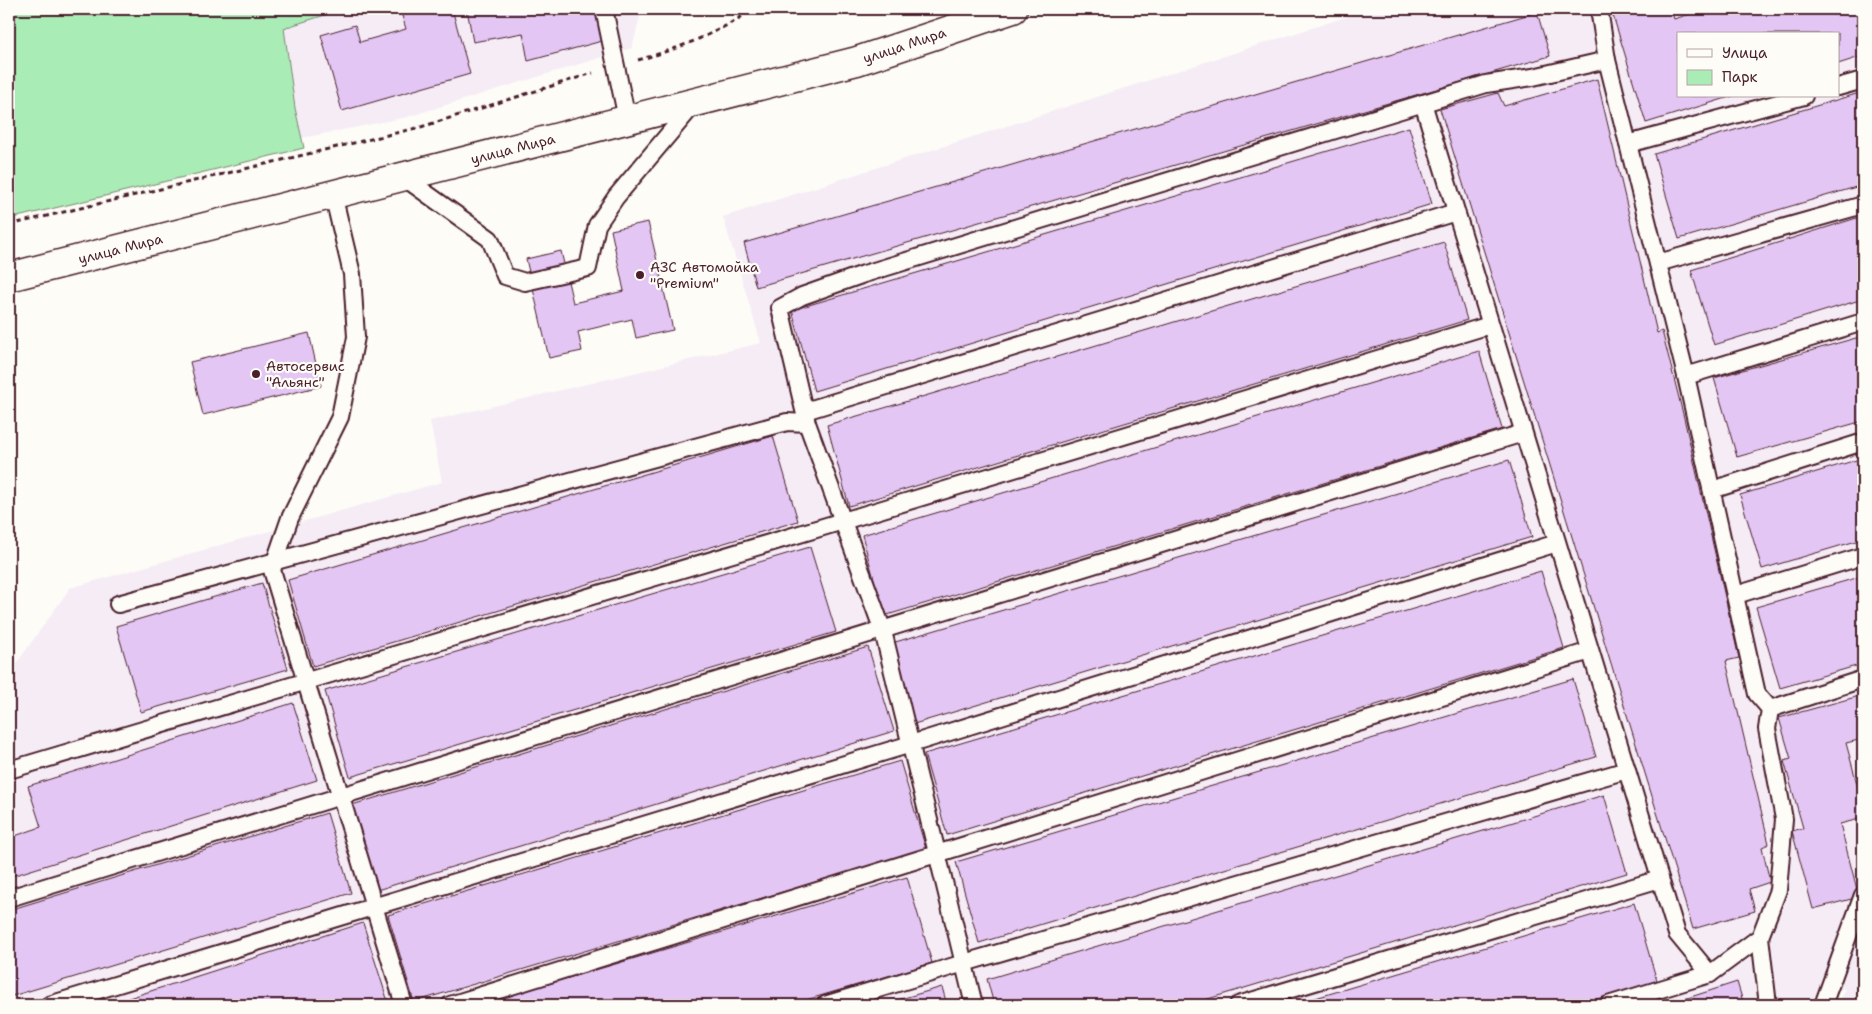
<svg xmlns="http://www.w3.org/2000/svg" width="1872" height="1014" font-family="'Shantell Sans',sans-serif">
<rect width="100%" height="100%" fill="#fdfcf7"/>
<filter id="ink" filterUnits="userSpaceOnUse"><feTurbulence type="fractalNoise" baseFrequency=".02" numOctaves="2"/><feDisplacementMap in="SourceGraphic" scale="10" xChannelSelector="R" yChannelSelector="G"/><feConvolveMatrix kernelMatrix="1 2 1 2 8 2 1 2 1" color-interpolation-filters="sRGB"/></filter>
<g filter="url(#ink)">
<g fill="#f5ecf6" fill-rule="evenodd">
<polygon points="344,9 642,9 632,48 407,117 302,138 295,108 284,28"/>
<path d="M1371 9H1863V1005H1839L1845 988 1789 1005H9V674L70 588 442 482 430 421 761 343 723 217ZM1678 34H1838V96H1678Z"/>
</g>
<polygon fill="#aaecb6" stroke="#7a8670" points="9,9 344,9 284,28 295,108 304,148 9,219"/>
<g fill="#e3c6f4" stroke="#4a1f2b">
<polygon points="400,9 452,9 470,74 342,111 321,35 355,25 360,42 406,29"/>
<polygon points="467,9 595,9 602,41 528,61 523,33 473,42"/>
<polygon points="1611,9 1671,9 1674,19 1706,9 1840,9 1842,13 1863,9 1863,56 1838,64 1838,34 1678,34 1678,96 1733,96 1646,123"/>
<polygon points="1537,12 1550,56 756,287 744,243"/>
<polygon points="1597,79 1657,333 1662,331 1684,418 1739,658 1726,661 1769,844 1762,847 1770,882 1749,889 1755,911 1693,929 1440,109 1498,93 1504,106"/>
<polygon points="1863,92 1863,185 1679,239 1654,154"/>
<polygon points="1409,127 1432,204 814,391 792,310"/>
<polygon points="1863,216 1863,299 1714,345 1691,270"/>
<polygon points="648,222 673,330 636,338 632,319 578,332 582,351 549,358 526,259 561,251 573,303 624,291 611,230"/>
<polygon points="1444,242 1467,320 849,506 827,425"/>
<polygon points="309,333 321,386 203,415 190,362"/>
<polygon points="1863,336 1863,421 1737,457 1714,378"/>
<polygon points="1479,351 1502,429 884,616 862,535"/>
<polygon points="773,436 798,521 313,666 288,580"/>
<polygon points="1863,458 1863,539 1762,569 1740,495"/>
<polygon points="1509,460 1532,537 914,724 892,643"/>
<polygon points="810,547 836,632 350,777 325,691"/>
<polygon points="1541,571 1564,648 947,835 924,754"/>
<polygon points="1863,576 1863,664 1780,688 1756,607"/>
<polygon points="262,583 288,669 141,712 116,626"/>
<polygon points="868,647 894,731 377,890 352,805"/>
<polygon points="1573,679 1596,757 979,943 956,862"/>
<polygon points="1863,695 1863,739 1846,743 1863,806 1863,818 1840,824 1859,897 1813,909 1792,831 1803,828 1784,761 1791,759 1779,718"/>
<polygon points="293,703 317,780 12,876 9,865 9,838 41,827 28,786"/>
<polygon points="900,761 926,849 414,1002 388,915"/>
<polygon points="1604,795 1627,873 1188,1005 994,1005 987,979"/>
<polygon points="327,813 351,893 9,997 9,910"/>
<polygon points="907,877 932,963 789,1005 478,1005"/>
<polygon points="1634,903 1657,981 1577,1005 1292,1005"/>
<polygon points="363,923 389,1005 107,1005"/>
<polygon points="1737,982 1744,1005 1666,1005"/>
<polygon points="942,987 947,1005 880,1005"/>
</g>
<g fill="none" stroke-linecap="round" stroke-linejoin="round">
<defs>
<g id="lane">
<polyline points="604,9 627,119"/>
<polyline points="1599,9 1607,60 1686,376 1757,694 1770,709 1767,729 1784,819 1778,890 1760,937 1710,974 1608,1005"/>
<polyline points="1838,87 1863,80"/>
<polyline points="1423,103 1677,934 1710,974"/>
<polyline points="1628,144 1804,96"/>
<polyline points="402,176 490,239 505,276 525,282 588,268 597,225 616,197 694,104"/>
<polyline points="333,194 352,274 356,337 340,417 290,518 272,570 404,1005"/>
<polyline points="1658,263 1863,205"/>
<polyline points="1686,376 1863,322"/>
<polyline points="805,411 1456,212"/>
<polyline points="1712,490 1863,442"/>
<polyline points="1736,595 1863,556"/>
<polyline points="118,604 787,422 807,423"/>
<polyline points="1770,709 1863,679"/>
<polyline points="9,770 843,521 1490,325"/>
<polyline points="9,898 1523,433"/>
<polyline points="1760,937 1768,1005"/>
<polyline points="49,1005 911,744 1557,543"/>
<polyline points="450,1005 1590,651"/>
<polyline points="825,1005 964,963 1627,770"/>
<polyline points="974,1005 883,631 807,423 780,308 802,296 864,274 1486,84 1533,77 1607,60"/>
<polyline points="1238,1005 1660,879"/>
<polyline points="1823,1005 1863,895"/>
</g>
<g id="secondary">
<path id="s1" d="M9 277 857 61 1013 9"/>
</g>
</defs>
<use href="#lane" stroke="#4a1f2b" stroke-width="20"/>
<use href="#secondary" stroke="#4a1f2b" stroke-width="31"/>
<g stroke="#4a1f2b" stroke-width="3" stroke-dasharray="5 4" stroke-linecap="butt">
<path d="M638 60C678 49 719 33 753 9"/>
<polyline points="9,225 421,127 593,73"/>
</g>
<use href="#lane" stroke="#fdfcf7" stroke-width="16"/>
<use href="#secondary" stroke="#fdfcf7" stroke-width="28"/>
</g>
</g>
<g fill="#4a1f2b" stroke="#fdfcf7" stroke-width="2">
<circle cx="640" cy="275" r="5"/>
<circle cx="256" cy="374" r="5"/>
</g>
<g text-anchor="middle" stroke-width="4.5" stroke-linejoin="round" paint-order="stroke">
<g font-size="14" fill="#4a1f2b" stroke="#fdfcf7">
<text dy="5" stroke="none"><textPath href="#s1" startOffset="925">улица Мира</textPath></text>
<text dy="5" stroke="none"><textPath href="#s1" startOffset="520">улица Мира</textPath></text>
<text dy="5" stroke="none"><textPath href="#s1" startOffset="115">улица Мира</textPath></text>
</g>
<g font-size="14" fill="#4a1f2b" stroke="#fdfcf7" text-anchor="start">
<text x="650" y="272">АЗС Автомойка<tspan x="650" dy="16">"Premium"</tspan></text>
<text x="266" y="371">Автосервис<tspan x="266" dy="16">"Альянс"</tspan></text>
</g>
</g>
<rect width="1872" height="1014" fill="none" stroke="#fdfcf7" stroke-width="30"/>
<rect x="15" y="15" width="1842" height="984" fill="none" stroke="#4a1f2b" stroke-width="2" filter="url(#ink)"/>
<rect x="1677" y="32" width="162" height="65" fill="#fdfcf7" stroke="#b5a4a5"/>
<rect x="1687" y="49" width="25" height="8" fill="#fdfcf7" stroke="#b5a4a5"/>
<text x="1722" y="58" font-size="15" fill="#4a1f2b">Улица</text>
<rect x="1687" y="70" width="25" height="15" fill="#aaecb6" stroke="#b5a4a5"/>
<text x="1722" y="82" font-size="15" fill="#4a1f2b">Парк</text>
</svg>
